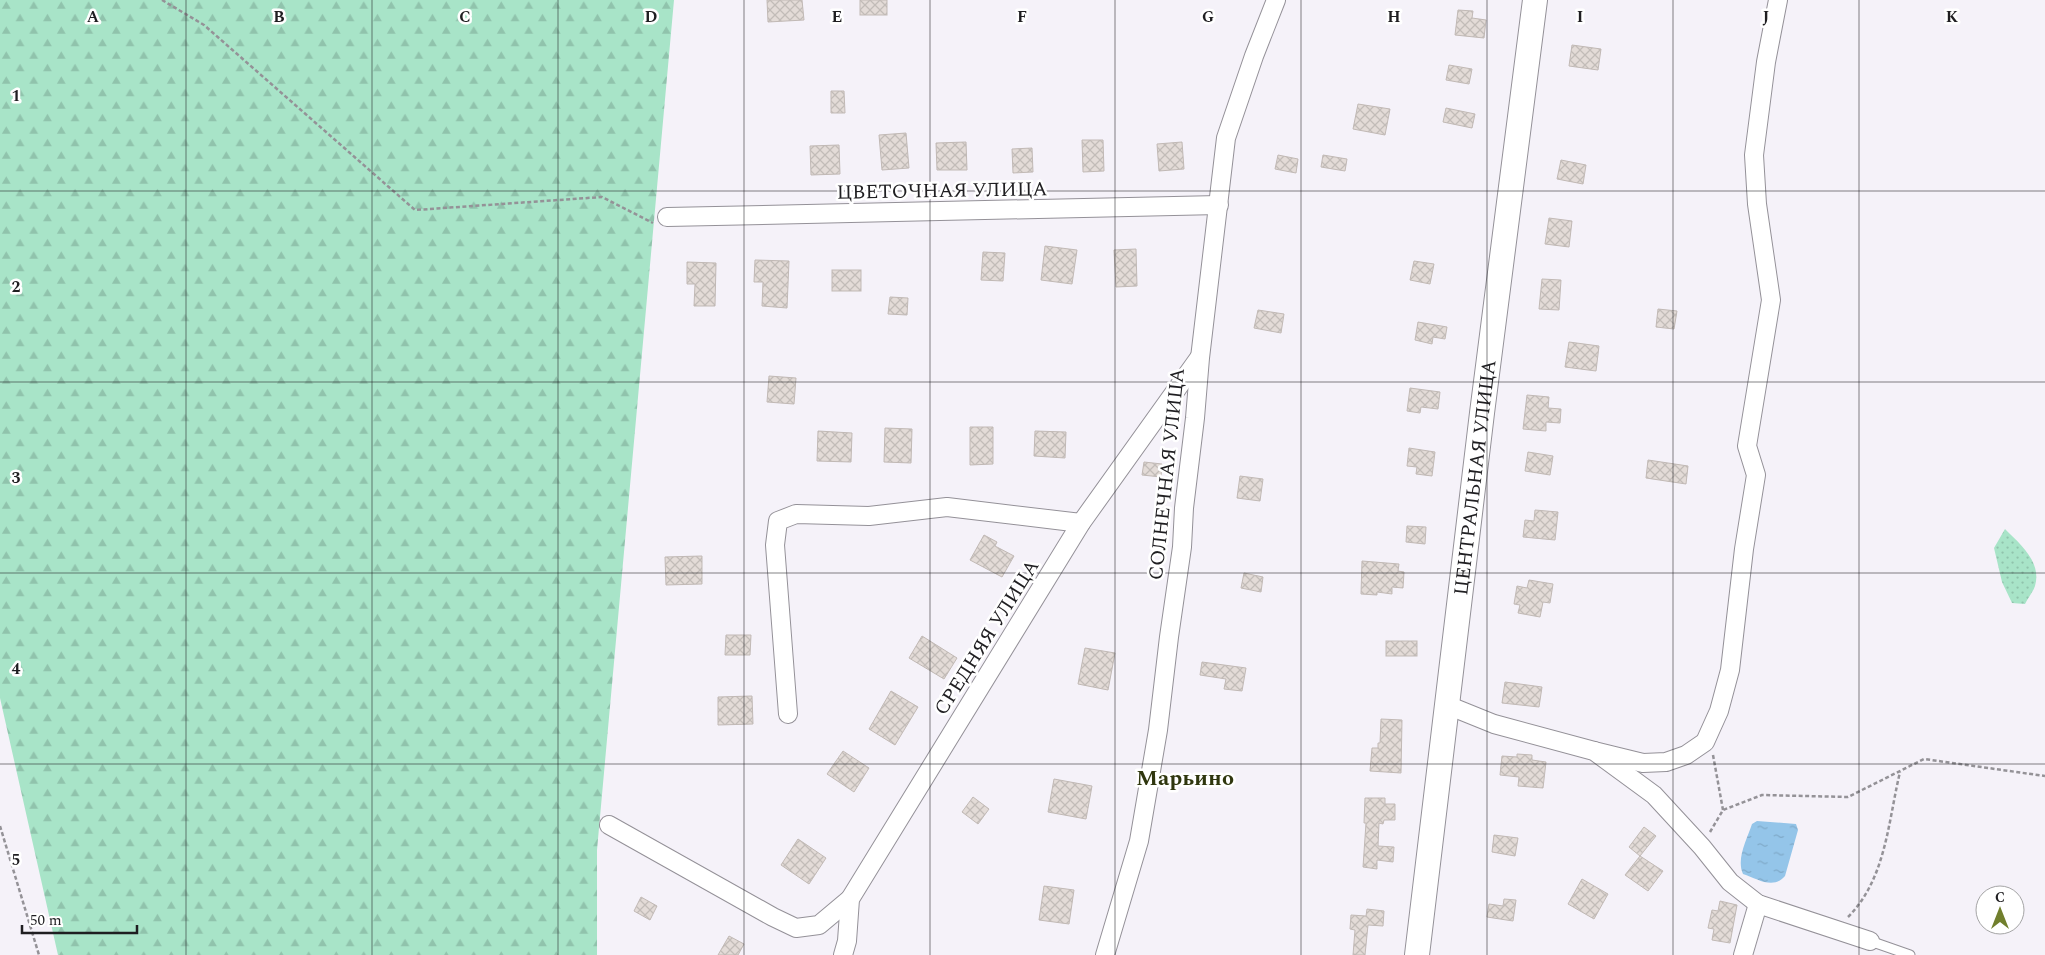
<svg xmlns="http://www.w3.org/2000/svg" width="2045" height="955" font-family="Spectral,serif">
<defs>
<pattern id="grass-dots" width="8" height="8" patternUnits="userSpaceOnUse" patternTransform="scale(1.25)"><rect width="8" height="8" fill="#a8e4c8"/><path d="M2 2h.1M6 6h.1" fill="none" stroke="#90c3ac" stroke-width="1.8" stroke-linecap="round"/></pattern>
<pattern id="forest-firs" width="22" height="20" patternUnits="userSpaceOnUse" patternTransform="scale(1.25)"><rect width="22" height="20" fill="#a8e4c8"/><path d="M5 1l3.5 6h-7zM16 11l3.5 6h-7z" fill="#90c3ac"/></pattern>
<pattern id="water-ripples" width="26" height="14" patternUnits="userSpaceOnUse" patternTransform="scale(1.25)"><rect width="26" height="14" fill="#94c5e9"/><path d="M2 4q2-2 4 0t4 0M15 11q2-2 4 0t4 0" fill="none" stroke="#7fa9c8"/></pattern>
<pattern id="building-cross-hatch" width="8" height="8" patternUnits="userSpaceOnUse" patternTransform="scale(1.25)"><rect width="8" height="8" fill="#e3dbd7"/><path d="M0 0l8 8M0 8l8-8" fill="none" stroke="#c2bcb8"/></pattern>
</defs>
<rect width="100%" height="100%" fill="#f5f2f9"/>
<path fill="url(#grass-dots)" d="M2005 529C2020 544 2042 562 2035 586 2033 592 2028 598 2025 604L2012 603 2002 582 1994 548Z"/>
<polygon fill="url(#forest-firs)" points="0,0 674,0 597,850 597,955 58,955 0,698"/>
<path fill="url(#water-ripples)" d="M1757 821 1796 824 1798 830 1785 876C1773 890 1758 879 1743 874 1736 859 1747 839 1752 824Z"/>
<g fill="url(#building-cross-hatch)" stroke="#c1b9b5">
<polygon points="767,0 802,0 804,20 768,22"/>
<rect x="860" y="0" width="27" height="15"/>
<polygon points="1458,10 1473,11 1472,18 1486,20 1484,38 1455,35"/>
<polygon points="1572,45 1601,49 1598,70 1569,66"/>
<polygon points="1449,65 1472,69 1469,84 1446,80"/>
<polygon points="831,91 844,91 845,113 831,113"/>
<polygon points="1358,104 1390,109 1385,135 1353,129"/>
<polygon points="1446,108 1475,114 1472,128 1443,122"/>
<polygon points="906,133 909,168 882,170 879,135"/>
<polygon points="1082,140 1103,140 1104,171 1083,172"/>
<polygon points="966,142 967,170 937,170 936,143"/>
<polygon points="1182,142 1184,169 1159,171 1157,144"/>
<polygon points="839,145 840,174 811,175 810,146"/>
<polygon points="1032,148 1033,172 1013,173 1012,149"/>
<polygon points="1278,155 1298,159 1296,173 1275,169"/>
<polygon points="1323,155 1347,159 1345,171 1321,167"/>
<polygon points="1561,160 1586,165 1583,184 1557,179"/>
<polygon points="1549,218 1572,221 1569,247 1545,244"/>
<polygon points="1045,246 1077,250 1072,284 1041,280"/>
<polygon points="1136,249 1137,286 1116,287 1114,250"/>
<polygon points="983,252 1005,253 1003,281 981,280"/>
<polygon points="755,260 789,261 787,308 762,306 763,282 754,282"/>
<polygon points="1414,261 1434,264 1430,284 1410,280"/>
<polygon points="687,262 716,263 715,306 694,306 695,284 687,284"/>
<rect x="832" y="270" width="29" height="21"/>
<polygon points="1542,279 1561,280 1559,310 1539,309"/>
<polygon points="890,297 908,298 907,315 888,314"/>
<polygon points="1658,309 1677,311 1674,329 1656,327"/>
<polygon points="1258,310 1284,314 1281,333 1254,328"/>
<polygon points="1418,322 1447,327 1445,339 1433,337 1432,344 1415,340"/>
<polygon points="1569,342 1599,346 1596,371 1565,367"/>
<polygon points="769,376 796,378 794,404 767,402"/>
<polygon points="1410,388 1440,392 1438,409 1421,407 1420,413 1407,411"/>
<polygon points="1527,395 1549,397 1548,408 1561,409 1560,423 1546,422 1546,431 1523,429"/>
<polygon points="970,427 993,427 993,464 970,465"/>
<polygon points="885,428 912,429 911,463 884,462"/>
<polygon points="818,431 852,433 851,462 817,461"/>
<polygon points="1035,431 1066,432 1065,458 1034,456"/>
<polygon points="1409,448 1435,452 1432,476 1416,474 1417,467 1407,466"/>
<polygon points="1528,452 1553,456 1550,475 1525,471"/>
<polygon points="1648,460 1688,466 1686,484 1646,478"/>
<polygon points="1144,462 1162,464 1161,477 1142,475"/>
<polygon points="1240,476 1263,479 1260,501 1237,498"/>
<polygon points="1535,510 1558,512 1555,540 1523,537 1525,520 1534,521"/>
<polygon points="1407,526 1426,527 1425,544 1406,542"/>
<polygon points="984,535 997,542 995,546 1014,556 1002,577 970,560"/>
<polygon points="702,556 702,584 666,585 665,557"/>
<polygon points="1362,561 1399,564 1398,571 1404,572 1403,588 1392,587 1392,594 1377,592 1377,595 1361,594"/>
<polygon points="1244,573 1263,577 1261,592 1241,588"/>
<polygon points="1529,580 1553,584 1550,603 1543,602 1540,617 1518,613 1520,605 1514,604 1517,586 1527,588"/>
<polygon points="726,635 751,635 750,655 725,655"/>
<polygon points="922,636 957,658 944,679 909,658"/>
<rect x="1386" y="641" width="31" height="15"/>
<polygon points="1085,648 1115,653 1108,690 1078,684"/>
<polygon points="1202,662 1246,668 1242,691 1224,689 1226,679 1200,675"/>
<polygon points="1505,682 1542,687 1539,707 1502,703"/>
<polygon points="891,691 918,707 895,745 869,729"/>
<polygon points="752,696 753,724 718,725 718,697"/>
<polygon points="1381,719 1402,720 1401,773 1370,771 1372,748 1378,748 1378,743 1380,743"/>
<polygon points="843,751 869,768 854,792 827,774"/>
<polygon points="1517,754 1532,755 1532,760 1546,762 1543,788 1518,786 1519,777 1500,775 1502,756 1517,757"/>
<polygon points="1054,779 1092,786 1086,819 1048,812"/>
<polygon points="973,797 989,809 978,824 962,812"/>
<polygon points="1365,798 1385,798 1385,804 1395,804 1395,820 1384,820 1383,824 1379,823 1378,846 1394,847 1393,862 1377,860 1377,869 1363,867 1366,823 1364,823"/>
<polygon points="1644,827 1656,836 1640,856 1629,847"/>
<polygon points="1494,835 1518,838 1515,856 1492,852"/>
<polygon points="798,839 826,858 809,884 781,865"/>
<polygon points="1640,856 1663,871 1648,891 1625,875"/>
<polygon points="1582,879 1608,894 1594,919 1568,904"/>
<polygon points="1044,886 1074,890 1069,924 1039,920"/>
<polygon points="641,897 657,906 650,920 634,911"/>
<polygon points="1504,899 1516,900 1513,921 1487,917 1489,904 1503,906"/>
<polygon points="1720,901 1737,905 1730,943 1712,940 1714,929 1708,928 1712,910 1718,911"/>
<polygon points="1367,909 1384,911 1383,926 1368,925 1365,955 1353,955 1355,930 1350,929 1351,915 1366,916"/>
<polygon points="729,936 744,944 738,955 718,955"/>
</g>
<g fill="none" stroke-linecap="round" stroke-linejoin="round">
<defs>
<polyline id="lane" points="1870,941 1910,955"/>
<g id="street">
<polyline points="667,217 1219,205"/>
<polyline points="1447,705 1494,724 1594,751 1654,795 1702,847 1730,882 1758,904 1870,941"/>
<polyline points="788,714 775,545 778,521 796,514 869,516 947,507 1081,523"/>
<polyline points="1594,751 1643,763 1666,762 1686,755 1705,742 1719,711 1730,670 1744,549 1756,475 1747,446 1771,300 1757,204 1754,155 1766,62 1778,0"/>
<polyline points="609,825 773,917 796,928 819,925 850,899"/>
<polyline points="843,955 847,941 850,899 1081,523 1199,358"/>
<polyline points="1105,955 1139,841 1158,730 1169,637 1182,547 1184,508 1195,418 1200,358 1226,138 1254,56 1276,0"/>
<polyline points="1743,955 1758,904"/>
</g>
<g id="secondary">
<path id="s1" d="M1417 955 1482 413 1535 0"/>
</g>
</defs>
<use href="#lane" stroke="#949198" stroke-width="11"/>
<use href="#street" stroke="#949198" stroke-width="20"/>
<use href="#secondary" stroke="#949198" stroke-width="26"/>
<g stroke="#949297" stroke-width="2.5" stroke-dasharray="4 2.5" stroke-linecap="butt">
<polyline points="162,0 204,25 415,210 602,197 653,223"/>
<polyline points="1713,755 1723,810"/>
<polyline points="0,826 39,955"/>
<polyline points="1710,832 1723,810 1762,795 1848,797 1924,759 2045,776"/>
<path d="M1848 917C1886 879 1888 822 1900 772"/>
</g>
<use href="#lane" stroke="#fff" stroke-width="9"/>
<use href="#street" stroke="#fff" stroke-width="18"/>
<use href="#secondary" stroke="#fff" stroke-width="24"/>
</g>
<path fill="none" stroke="#1f1e21" stroke-width="1" stroke-opacity="0.55" d="M186 0V955M372 0V955M558 0V955M744 0V955M930 0V955M1115 0V955M1301 0V955M1487 0V955M1673 0V955M1859 0V955M0 191H2045M0 382H2045M0 573H2045M0 764H2045"/>
<g text-anchor="middle" stroke-width="5" stroke-linejoin="round" paint-order="stroke">
<g font-size="20" fill="#1f1e21" stroke="#fff">
<text transform="translate(942 190) rotate(-1)" y="7">ЦВЕТОЧНАЯ УЛИЦА</text>
<text transform="translate(1166 474) rotate(-84)" y="7">СОЛНЕЧНАЯ УЛИЦА</text>
<text dy="7" stroke="none"><textPath href="#s1" startOffset="481">ЦЕНТРАЛЬНАЯ УЛИЦА</textPath></text>
<text transform="translate(986 637) rotate(-58)" y="7">СРЕДНЯЯ УЛИЦА</text>
</g>
<g font-size="22" font-weight="bold" fill="#2f360e" stroke="#fff">
<text x="1185" y="785">Марьино</text>
</g>
</g>
<g font-size="16" text-anchor="middle" font-weight="bold" fill="#1f1e21" stroke="#fff" stroke-width="5" stroke-linejoin="round" paint-order="stroke">
<text x="93" y="22">A</text>
<text x="279" y="22">B</text>
<text x="465" y="22">C</text>
<text x="651" y="22">D</text>
<text x="837" y="22">E</text>
<text x="1022" y="22">F</text>
<text x="1208" y="22">G</text>
<text x="1394" y="22">H</text>
<text x="1580" y="22">I</text>
<text x="1766" y="22">J</text>
<text x="1952" y="22">K</text>
<text x="16" y="101">1</text>
<text x="16" y="292">2</text>
<text x="16" y="483">3</text>
<text x="16" y="674">4</text>
<text x="16" y="865">5</text>
</g>
<g transform="translate(2000 910)"><circle r="24" fill="#ffffff" stroke="#a5a5a6"/>
<path d="M0-4L9 19L0 12L-9 19Z" fill="#717f2d"/>
<text y="-8" font-size="14" font-weight="bold" text-anchor="middle" fill="#1f1e21">С</text>
</g>
<path d="M22 925v8h115v-8" fill="none" stroke="#1f1e21" stroke-width="2.5"/>
<text x="30" y="925" font-size="15" fill="#1f1e21" stroke="#ffffff" stroke-width="4" paint-order="stroke">50 m</text>
</svg>
